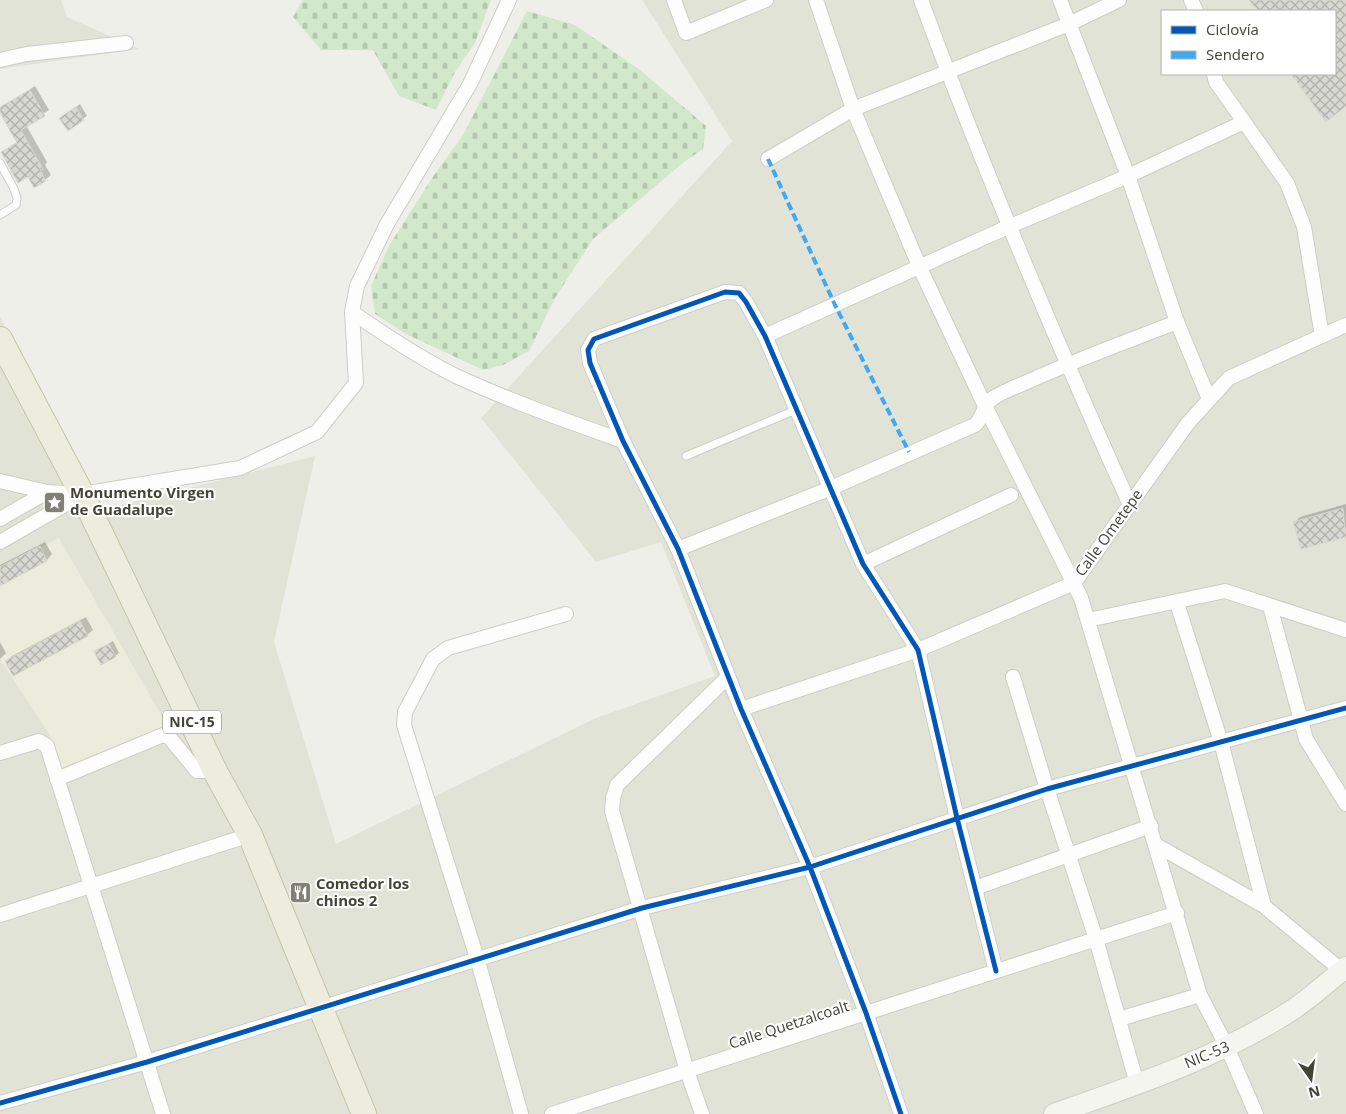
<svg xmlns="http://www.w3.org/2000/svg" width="1346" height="1114" font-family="'Open Sans',sans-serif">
<defs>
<pattern id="cemetery-stones" width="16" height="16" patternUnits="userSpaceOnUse" patternTransform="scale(1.25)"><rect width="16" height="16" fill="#d1e8cb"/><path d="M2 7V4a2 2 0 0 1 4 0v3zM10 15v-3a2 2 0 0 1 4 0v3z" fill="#b5c8af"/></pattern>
<pattern id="building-cross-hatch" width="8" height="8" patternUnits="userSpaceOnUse" patternTransform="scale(1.25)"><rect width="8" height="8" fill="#d8d8d2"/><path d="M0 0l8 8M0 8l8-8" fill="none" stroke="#b1b1ab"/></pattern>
</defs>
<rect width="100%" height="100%" fill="#efefe9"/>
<g fill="#e2e3d7" fill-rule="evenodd">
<polygon points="0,0 61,0 67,17 139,49 0,69"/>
<path d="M642 0H1346V1114H0V317L98 511 315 456 274 642 336 844 596 718 715 676 661 542 596 562 481 418 732 141ZM1162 11H1335V74H1162Z"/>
</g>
<polygon fill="#ebecdc" points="59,538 167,725 59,769 51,737 0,659 0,569"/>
<g fill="url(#cemetery-stones)">
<polygon points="303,0 491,0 475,43 455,72 436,110 399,96 373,50 321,50 293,17"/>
<polygon points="527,11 575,25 640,70 706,126 703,149 684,162 593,239 555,298 529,351 503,365 483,370 408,335 375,314 371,286 389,246 432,178 463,135"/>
</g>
<g fill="#0003">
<polygon points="1251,0 1346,0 1346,105 1327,120 1292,74 1335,74 1335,11 1259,11"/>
<polygon points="35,86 49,110 26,125 47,162 45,165 51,175 45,180 28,176 2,153 18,141 0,108"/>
<polygon points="80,104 87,116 68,129 61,118"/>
<polygon points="1346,504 1346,536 1302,548 1295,522 1300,517"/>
<polygon points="45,542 52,554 47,560 0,584 0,565"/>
<polygon points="86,617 93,630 87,635 7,662 12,656"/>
<polygon points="113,641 119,653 115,656 96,651"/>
<polygon points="0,642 6,653 0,659"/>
</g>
<g fill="url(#building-cross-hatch)" stroke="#d7d7cf">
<polygon points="1249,0 1346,0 1346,106 1326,122 1291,74 1335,74 1335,11 1258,11"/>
<polygon points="30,90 45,116 21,130 43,169 40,170 46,181 34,188 28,177 18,183 1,152 17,143 0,113 0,107"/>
<polygon points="76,107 84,120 68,131 59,118"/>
<polygon points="1343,508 1346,537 1301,549 1293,522"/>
<polygon points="40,546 47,561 0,586 0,567"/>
<polygon points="80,621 88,636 13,676 5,661"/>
<polygon points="109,644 116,657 101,665 94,651"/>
</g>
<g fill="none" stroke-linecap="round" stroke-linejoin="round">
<defs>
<g id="service">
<polyline points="0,163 14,189 17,198 16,205 0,215"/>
<polyline points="686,456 798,409"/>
</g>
<g id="minor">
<polyline points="674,0 686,33 766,0"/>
<polyline points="816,0 853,109 920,268 985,406 1081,598 1200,995 1227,1047 1256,1114"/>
<path d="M921 0C984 171 1055 339 1130 505"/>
<polyline points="1060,0 1128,176 1177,322 1209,399"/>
<polyline points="1191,0 1196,11"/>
<polyline points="0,60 27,54 126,43"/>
<polyline points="1214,74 1216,82 1287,183 1304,227 1322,336"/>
<polyline points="768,159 853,109 1069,24 1119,0"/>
<path d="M352 312C385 335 419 358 456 376 510 401 567 421 623 441"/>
<polyline points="765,336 1008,227 1128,176 1244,122"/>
<polyline points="0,481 47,492 82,494 240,468 317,432 356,383 352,312 357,286 387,224 470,84 509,0"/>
<polyline points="0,519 47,492"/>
<polyline points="0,542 82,495"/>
<path d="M678 549 831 488 975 425C985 416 982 405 993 398 1007 389 1024 384 1038 377 1084 357 1130 340 1177 322"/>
<polyline points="863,564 1011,495"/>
<polyline points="1177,603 1221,742 1264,906"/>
<polyline points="1270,606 1306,739 1346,804"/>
<polyline points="1088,620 1225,591 1346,630"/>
<polyline points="1013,677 1047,789 1096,939 1137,1084"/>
<polyline points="741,709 918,650 1074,583 1188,423 1229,378 1346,325"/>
<polyline points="0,753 39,741 47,746 163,1114"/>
<polyline points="57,779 163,735 169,737 197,771 215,771"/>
<polyline points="1156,845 1264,906 1346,974"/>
<polyline points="975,888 1151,826"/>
<polyline points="0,915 250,835"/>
<polyline points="1119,1019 1200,995"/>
<polyline points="0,1103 147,1062 642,908 810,867 1047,789 1346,708"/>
<polyline points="521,1114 477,958 404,725 405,712 433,659 448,648 566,614"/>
<polyline points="552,1114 1177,913"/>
<polyline points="702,1114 687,1071 612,811 613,798 617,785 728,677"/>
<polyline points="901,1114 866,1013 810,867 741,709 678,549 623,441 590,363 588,350 594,339 725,292 739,293 746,302 765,336 863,564 918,650 957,818 996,971"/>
</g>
<path id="secondary" d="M1054 1114C1133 1086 1214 1059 1286 1014 1307 1001 1327 983 1346 967"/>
<polyline id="trunk" points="0,339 82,494 215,771 250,835 364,1114"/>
</defs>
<use href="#service" stroke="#cdcdc7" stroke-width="9"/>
<use href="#minor" stroke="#cdcdc7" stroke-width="16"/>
<use href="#secondary" stroke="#cecfc2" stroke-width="22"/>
<use href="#trunk" stroke="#c4c5a6" stroke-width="26"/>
<use href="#service" stroke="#fdfdfc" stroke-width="7"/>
<use href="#minor" stroke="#fdfdfc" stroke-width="14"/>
<use href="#secondary" stroke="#f4f5ef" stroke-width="20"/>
<use href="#trunk" stroke="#ececdf" stroke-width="24"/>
<polyline stroke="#3fa9f5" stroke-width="4" stroke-dasharray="8 4" stroke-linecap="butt" points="768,159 835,305 909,452"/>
<defs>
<g id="cycleway">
<polyline points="0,1103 147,1062 642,908 810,867 1047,789 1346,708"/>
<polyline points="901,1114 866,1013 810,867 741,709 678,549 623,441 590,363 588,350 594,339 725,292 739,293 746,302 765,336 863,564 918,650 957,818 996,971"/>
</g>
</defs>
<use href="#cycleway" stroke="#fff" stroke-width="8"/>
<use href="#cycleway" stroke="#0057b8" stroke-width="5"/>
</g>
<defs>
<symbol id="sight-square" viewBox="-11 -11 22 22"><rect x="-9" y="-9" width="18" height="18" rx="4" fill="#808075" stroke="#fff"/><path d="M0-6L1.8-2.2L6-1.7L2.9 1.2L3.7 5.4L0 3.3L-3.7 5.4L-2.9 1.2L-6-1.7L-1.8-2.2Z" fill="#fff"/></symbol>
<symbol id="restaurant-square" viewBox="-11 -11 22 22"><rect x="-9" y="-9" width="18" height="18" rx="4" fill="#808075" stroke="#fff"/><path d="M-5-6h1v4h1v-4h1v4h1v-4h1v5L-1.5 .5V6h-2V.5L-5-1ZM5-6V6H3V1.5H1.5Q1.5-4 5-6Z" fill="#fff"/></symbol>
</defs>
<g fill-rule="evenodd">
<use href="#sight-square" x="42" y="490" width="25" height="25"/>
<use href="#restaurant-square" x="288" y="880" width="25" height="25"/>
</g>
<g text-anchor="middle" stroke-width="4" stroke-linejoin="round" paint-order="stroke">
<rect fill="#fff" stroke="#7c7c72" stroke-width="1" x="163" y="710.5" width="58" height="23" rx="4"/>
<g font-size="14" font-weight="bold" fill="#444436">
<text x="192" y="727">NIC-15</text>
</g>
<g font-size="15" font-weight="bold" fill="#444436" stroke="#fff" text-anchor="start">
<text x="70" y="498">Monumento Virgen<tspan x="70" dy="17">de Guadalupe</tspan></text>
<text x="316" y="889">Comedor los<tspan x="316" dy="17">chinos 2</tspan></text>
</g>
<g font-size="15" fill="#444436" stroke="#fff">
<text transform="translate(1109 533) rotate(-54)" y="5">Calle Ometepe</text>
<text transform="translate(789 1025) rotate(-18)" y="5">Calle Quetzalcoalt</text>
<text transform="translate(1207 1055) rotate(-23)" y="5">NIC-53</text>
</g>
</g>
<rect x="1161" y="10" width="175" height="65" fill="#ffffff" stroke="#b4b4af"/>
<rect x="1171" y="26" width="25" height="8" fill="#0057b8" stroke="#b4b4af"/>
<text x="1206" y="35" font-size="15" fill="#444436">Ciclovía</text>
<rect x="1171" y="51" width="25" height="8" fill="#3fa9f5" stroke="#b4b4af"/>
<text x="1206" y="60" font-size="15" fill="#444436">Sendero</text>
<g transform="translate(1311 1079) rotate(166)" stroke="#ffffff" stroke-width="4" paint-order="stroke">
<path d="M0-4L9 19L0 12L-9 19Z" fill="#444436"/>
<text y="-8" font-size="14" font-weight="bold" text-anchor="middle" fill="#444436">N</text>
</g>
</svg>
